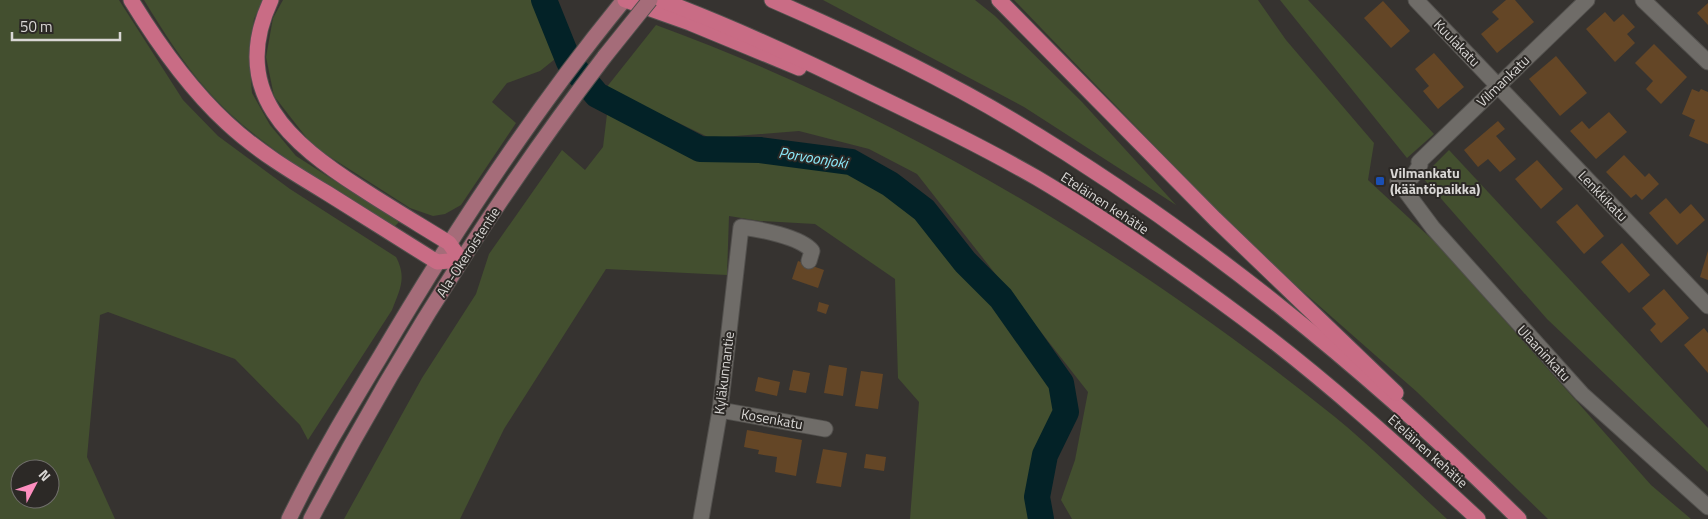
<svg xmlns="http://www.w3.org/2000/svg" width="1708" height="519" font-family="'Titillium Web',sans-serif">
<rect width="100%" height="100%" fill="#363330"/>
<g fill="#434f2f" fill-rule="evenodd">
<path d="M0 0H119L183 100 218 136 290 189 396 257C407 278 400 289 392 310L308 440 300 425 235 359 108 312 100 315 87 457 115 519H0ZM20 469H50V499H20Z"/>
<path d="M144 0H263L254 19 249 54 252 93 270 125 296 156 399 222 394 227C332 187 256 146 207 90 183 63 163 31 144 0Z"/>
<polygon points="283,0 533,0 555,59 540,71 507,83 492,102 516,123 461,205 445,214 433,216 410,208 313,146 274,96 266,57 273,18"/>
<polygon points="823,0 975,0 995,16 1082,102 1176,205 1024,107"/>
<polygon points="1014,0 1258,0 1286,40 1374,143 1368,180 1436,243 1651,485 1691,519 1548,519 1417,392 1248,243"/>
<polygon points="1280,0 1308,0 1434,134 1407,158"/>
<path d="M656 25C902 115 1131 253 1335 417 1374 449 1410 485 1447 519H1072L1061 500 1075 460 1088 392 917 174 869 149 799 131 710 138 606 88Z"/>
<polygon points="607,114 699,156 762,159 855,174 892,197 918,219 959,267 996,303 1052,386 1054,413 1037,452 1030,494 1033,519 910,519 919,402 898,378 895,279 815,224 760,221 729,216 727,275 606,269 504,429 460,519 344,519 422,378 476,294 489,254 562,150 585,170 603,147"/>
<polygon points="1449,150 1708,428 1708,472 1547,319 1422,177"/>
</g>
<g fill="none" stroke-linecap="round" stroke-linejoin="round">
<polyline stroke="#032227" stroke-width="26" points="544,0 569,62 597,95 700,149 760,150 851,162 890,184 924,210 965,262 1001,298 1061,383 1066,412 1045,455 1037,497 1041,519"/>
</g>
<g fill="#644626">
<polygon points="1506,0 1515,0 1534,22 1497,53 1481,34 1499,19 1492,12"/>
<polygon points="1383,1 1410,31 1391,48 1364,18"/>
<polygon points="1708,3 1708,25 1697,13"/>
<polygon points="1605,12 1614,22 1623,14 1635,27 1627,34 1635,43 1615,62 1586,29"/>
<polygon points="1654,44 1687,77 1661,104 1646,89 1653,81 1635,63"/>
<polygon points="1434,53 1464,87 1438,109 1423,91 1429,86 1415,69"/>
<polygon points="1556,56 1587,93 1560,116 1529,79"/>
<polygon points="1692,89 1699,92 1701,89 1708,92 1708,144 1689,136 1695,120 1682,114"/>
<polygon points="1609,112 1627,132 1596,159 1570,131 1582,121 1589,129"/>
<polygon points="1498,121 1505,129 1496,136 1516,159 1500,172 1488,159 1478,167 1464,150"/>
<polygon points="1624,155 1645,177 1649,173 1659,184 1642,200 1636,194 1631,198 1606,172"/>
<polygon points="1537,160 1563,189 1541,209 1515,179"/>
<polygon points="1666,198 1680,214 1691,204 1705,220 1677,245 1649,213"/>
<polygon points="1577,204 1604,236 1584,254 1556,222"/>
<polygon points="1622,243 1650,275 1629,293 1601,262"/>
<polygon points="1708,251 1708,280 1700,277"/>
<polygon points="798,261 824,270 818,288 792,279"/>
<polygon points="1664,289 1689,318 1661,343 1650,330 1656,324 1642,308"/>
<polygon points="819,302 829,305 826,314 817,311"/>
<polygon points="1704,328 1708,333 1708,373 1684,345"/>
<polygon points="829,365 847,368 843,396 824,393"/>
<polygon points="793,370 810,373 806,393 789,390"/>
<polygon points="861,371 883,374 878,409 855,406"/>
<polygon points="758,377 780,382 777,396 755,391"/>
<polygon points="747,430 802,440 796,476 775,472 777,457 758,454 759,450 744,447"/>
<polygon points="823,449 847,453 841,487 816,483"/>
<polygon points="866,454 886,457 884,471 864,468"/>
</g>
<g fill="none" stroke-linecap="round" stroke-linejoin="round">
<defs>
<g id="minor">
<polyline points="1416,0 1708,306"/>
<polyline points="1643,0 1708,62"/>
<polyline points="1398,181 1433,228 1582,394 1708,507"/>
<polyline points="1398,181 1413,176 1420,165 1419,162 1587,0"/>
<polyline points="720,410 825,429"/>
<path d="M701 519 720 410 741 227C759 229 801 237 812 251L809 261"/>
</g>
<g id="major">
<path d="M289 519C316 463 348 410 380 357 453 233 533 111 624 0"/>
<path d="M311 519C396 357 494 201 605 56"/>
</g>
<g id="highway">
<path d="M131 0C158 44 189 88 227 123 257 151 292 172 327 193 364 216 400 239 437 262L461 260"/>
<path d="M271 0C228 92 290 143 362 189 391 208 420 225 449 243L461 260"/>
<polyline points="625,0 690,23 799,68"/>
<path d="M661 0C733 27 802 59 871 93 927 120 983 147 1037 178 1108 220 1177 269 1243 318 1326 380 1402 449 1478 519"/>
<path d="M772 0C855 36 937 75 1014 121 1195 229 1369 371 1519 519"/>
<polyline points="999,0 1215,219 1396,393"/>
</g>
</defs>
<use href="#minor" stroke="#52504d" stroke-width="17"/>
<use href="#major" stroke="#52504d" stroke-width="17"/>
<use href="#highway" stroke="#52504d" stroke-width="17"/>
<use href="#minor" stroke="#6f6c68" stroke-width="15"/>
<use href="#major" stroke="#a56c79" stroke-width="15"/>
<use href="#highway" stroke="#c96c85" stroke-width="15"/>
<defs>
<polyline id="major-bridge" points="605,56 650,0"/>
</defs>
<use href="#major-bridge" stroke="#52504d" stroke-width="17" stroke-linecap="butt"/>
<use href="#major-bridge" stroke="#a56c79" stroke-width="15"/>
</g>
<rect fill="#1a4fb4" stroke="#2c2926" stroke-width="2" x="1375" y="176" width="10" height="10" rx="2.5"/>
<g text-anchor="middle" stroke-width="4" stroke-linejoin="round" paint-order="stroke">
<g font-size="14" fill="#d9d7d5" stroke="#2c2926">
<text transform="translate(1457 43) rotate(46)" y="5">Kuulakatu</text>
<text transform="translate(1503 81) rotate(-44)" y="5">Vilmankatu</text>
<text transform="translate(1603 196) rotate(46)" y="5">Lenkkikatu</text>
<text transform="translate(1105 203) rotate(33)" y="5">Eteläinen kehätie</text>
<text transform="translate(468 252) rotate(-57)" y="5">Ala-Okeroistentie</text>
<text transform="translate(1544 353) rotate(47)" y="5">Ulaaninkatu</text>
<text transform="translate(724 373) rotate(-83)" y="5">Kyläkunnantie</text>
<text transform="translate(772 419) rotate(10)" y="5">Kosenkatu</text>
<text transform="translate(1428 451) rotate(42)" y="5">Eteläinen kehätie</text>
</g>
<g font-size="14" font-weight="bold" fill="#d9d7d5" stroke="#2c2926" text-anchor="start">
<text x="1390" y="178">Vilmankatu<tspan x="1390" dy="16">(kääntöpaikka)</tspan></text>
</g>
<g font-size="15" font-style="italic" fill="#8debfc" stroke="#2c2926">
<text transform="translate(813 158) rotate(9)" y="5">Porvoonjoki</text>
</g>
</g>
<g transform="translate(35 484) rotate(49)"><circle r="24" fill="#2c2926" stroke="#716f6c"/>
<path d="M0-4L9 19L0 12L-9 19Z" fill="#fd8ebf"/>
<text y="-8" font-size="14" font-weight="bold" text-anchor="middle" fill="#d9d7d5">N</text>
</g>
<path d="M12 32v8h108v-8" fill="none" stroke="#d9d7d5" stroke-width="2.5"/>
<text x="20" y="32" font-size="15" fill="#d9d7d5" stroke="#2c2926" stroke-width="4" paint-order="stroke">50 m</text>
</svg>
